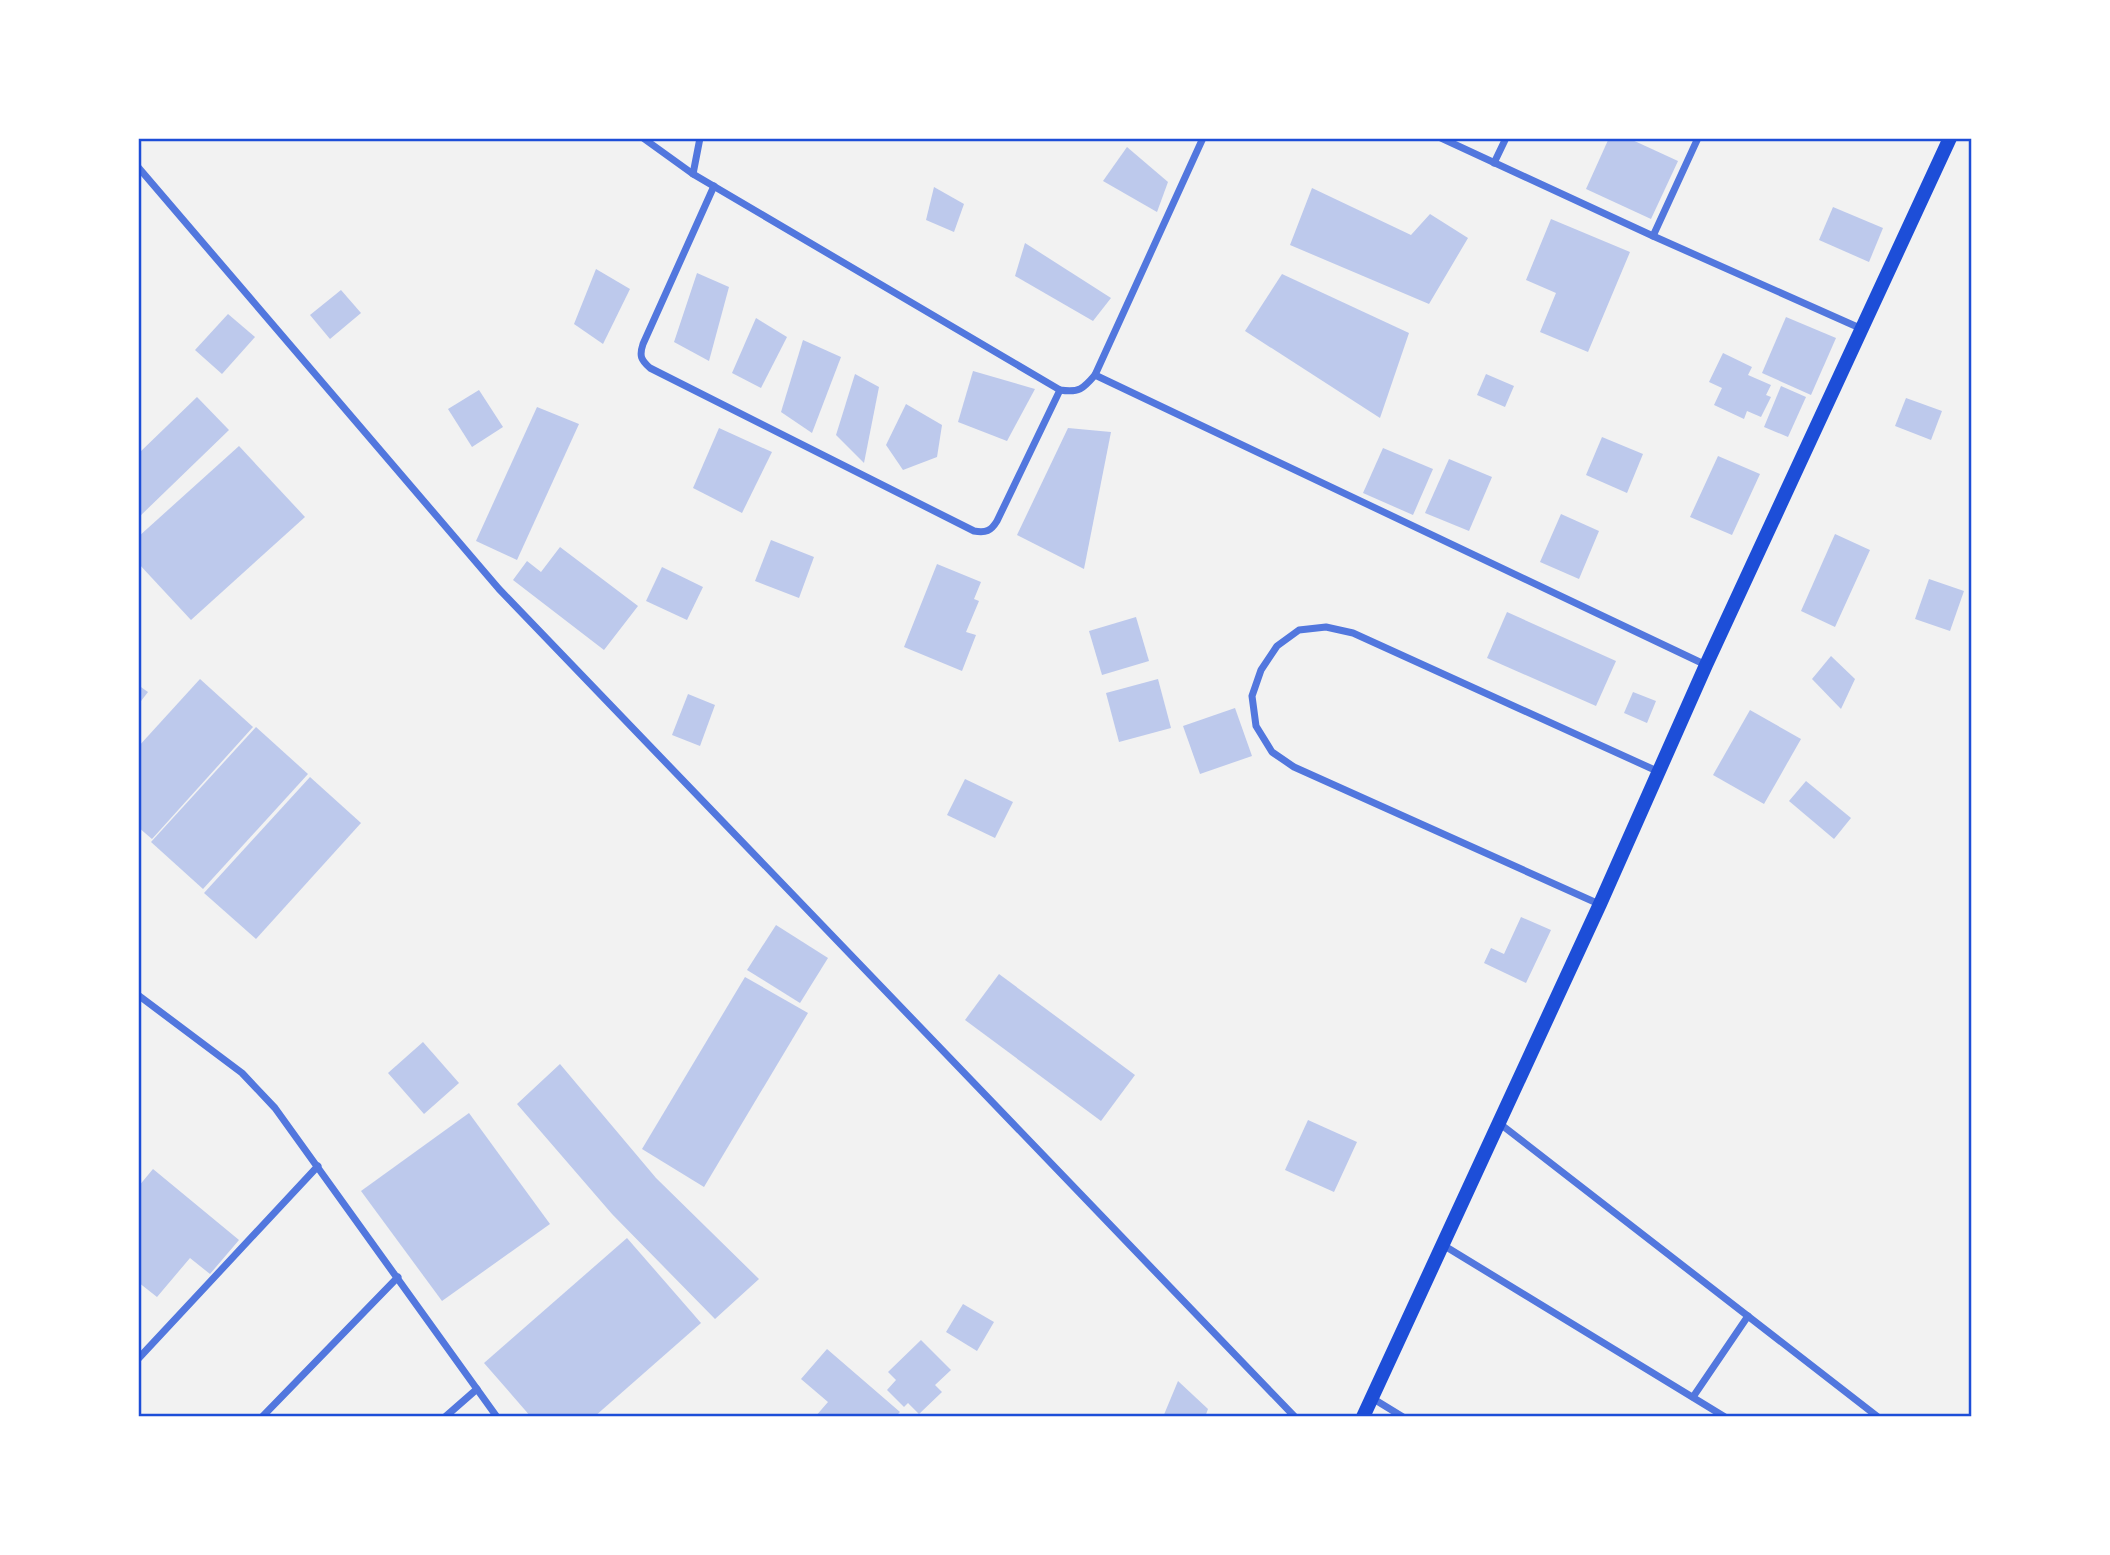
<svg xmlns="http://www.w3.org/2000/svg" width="2110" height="1555" font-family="'Titillium Web',sans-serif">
<rect width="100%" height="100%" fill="#f2f2f2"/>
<g fill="#bdc9ec">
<polygon points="1609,138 1628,138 1678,161 1651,219 1586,189"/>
<polygon points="1127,147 1168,182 1157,212 1103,181"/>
<polygon points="934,187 964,204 954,232 926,220"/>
<polygon points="1312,188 1411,235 1430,214 1468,238 1429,304 1290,245"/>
<polygon points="1833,207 1883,228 1869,262 1819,240"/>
<polygon points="1551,219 1630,252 1588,352 1540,332 1556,293 1526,280"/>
<polygon points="1025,243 1111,298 1093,321 1015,276"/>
<polygon points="596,269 630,289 603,344 574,324"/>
<polygon points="697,273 729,287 709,361 674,342"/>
<polygon points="1282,274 1409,333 1380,418 1245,331"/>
<polygon points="341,290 361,313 330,339 310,315"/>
<polygon points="228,314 255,337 222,374 195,350"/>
<polygon points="1786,317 1836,338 1811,395 1762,373"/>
<polygon points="756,318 787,337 761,388 732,373"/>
<polygon points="803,340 841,357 812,433 781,412"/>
<polygon points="1723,353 1752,367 1748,375 1771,385 1766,395 1771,397 1761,417 1747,411 1744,419 1714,405 1722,388 1709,382"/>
<polygon points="973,371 1035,389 1007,441 958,422"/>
<polygon points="855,374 879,387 864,463 836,435"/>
<polygon points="1486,374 1514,386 1505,407 1477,395"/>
<polygon points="1781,386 1806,397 1788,437 1764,427"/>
<polygon points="479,390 503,427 472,447 448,409"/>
<polygon points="197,397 229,430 138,518 138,454"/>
<polygon points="1906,398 1942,411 1931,440 1895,426"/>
<polygon points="906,404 942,425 937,457 903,470 886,445"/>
<polygon points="537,407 579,424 517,560 476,541"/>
<polygon points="719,428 772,452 742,513 693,488"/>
<polygon points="1068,428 1111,432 1084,569 1017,535"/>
<polygon points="1602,437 1643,454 1627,493 1586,475"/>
<polygon points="239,446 305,517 191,620 138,563 138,537"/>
<polygon points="1383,448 1433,469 1413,515 1363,493"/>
<polygon points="1718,456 1760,474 1732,535 1690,517"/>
<polygon points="1449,459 1492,477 1469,531 1425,513"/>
<polygon points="1561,514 1599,531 1579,579 1540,562"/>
<polygon points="1835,534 1870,550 1835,627 1801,611"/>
<polygon points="771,540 814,557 799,598 755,581"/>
<polygon points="560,547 638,606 604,650 513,580 527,561 541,572"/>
<polygon points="937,564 981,582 974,599 979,601 966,632 976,635 962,671 904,647"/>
<polygon points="662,567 703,587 687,620 646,601"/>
<polygon points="1929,579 1964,591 1950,631 1915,619"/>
<polygon points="1507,612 1616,661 1596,706 1487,658"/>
<polygon points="1136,617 1149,661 1102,675 1089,631"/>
<polygon points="1831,656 1855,679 1841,709 1812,679"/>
<polygon points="200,679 253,727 152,839 138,827 138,747"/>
<polygon points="1158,679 1171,728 1119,742 1106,693"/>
<polygon points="138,685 148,692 138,705"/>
<polygon points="1633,692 1656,701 1647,723 1624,713"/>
<polygon points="688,694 715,705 700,746 672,735"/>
<polygon points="1235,708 1252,756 1200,774 1183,726"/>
<polygon points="1750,710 1801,739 1764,804 1713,775"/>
<polygon points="256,727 308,774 203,889 151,842"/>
<polygon points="310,777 361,823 256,939 204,893"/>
<polygon points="965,779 1013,802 995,838 947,815"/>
<polygon points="1806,781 1851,818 1834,839 1789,801"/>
<polygon points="1521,917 1551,930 1526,983 1484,963 1491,948 1504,954"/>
<polygon points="776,925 828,958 800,1003 747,970"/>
<polygon points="999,974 1135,1075 1101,1121 965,1020"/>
<polygon points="745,977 808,1013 704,1187 642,1149"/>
<polygon points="423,1042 459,1083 424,1114 388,1073"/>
<polygon points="560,1064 656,1178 759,1279 715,1319 612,1214 517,1104"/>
<polygon points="469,1113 550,1224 442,1301 361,1191"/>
<polygon points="1308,1120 1357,1142 1334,1192 1285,1170"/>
<polygon points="153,1169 239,1240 210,1274 190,1258 157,1297 138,1282 138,1187"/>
<polygon points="627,1238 701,1323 594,1417 531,1417 484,1363"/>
<polygon points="963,1304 994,1322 977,1351 946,1332"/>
<polygon points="921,1340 951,1370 935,1385 942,1392 919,1414 908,1403 904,1407 887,1390 896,1380 888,1372"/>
<polygon points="827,1349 900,1412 895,1417 815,1417 828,1402 801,1379"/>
<polygon points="1178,1381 1208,1409 1205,1417 1163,1417"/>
</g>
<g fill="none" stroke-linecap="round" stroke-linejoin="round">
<g stroke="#5277de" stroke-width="7">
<path d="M643 138 693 174 1060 390C1079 393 1083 389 1095 375L1203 138"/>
<polyline points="1441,138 1653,236 1862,329"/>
<polyline points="1494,163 1506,138"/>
<polyline points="138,167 499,589 1295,1417"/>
<polyline points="693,174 700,138"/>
<path d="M714 186 643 344C639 356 641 360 650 368L974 531C986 533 991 531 997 521L1060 390"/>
<polyline points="1653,236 1698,138"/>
<polyline points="1095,375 1706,665"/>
<polyline points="1599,904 1294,767 1272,752 1256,726 1252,696 1261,670 1277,646 1299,630 1326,627 1353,633 1657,771"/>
<polyline points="138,995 242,1073 275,1108 497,1417"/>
<polyline points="1499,1123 1878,1417"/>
<polyline points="1443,1245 1725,1417"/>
<polyline points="138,1359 318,1166"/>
<polyline points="1693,1397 1748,1316"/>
<polyline points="1372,1398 1403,1417"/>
<polyline points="262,1417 398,1277"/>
<polyline points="445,1417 477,1389"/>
</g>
<polyline stroke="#1d4ed8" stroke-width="14" points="1363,1417 1600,904 1706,665 1950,138"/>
</g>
<rect width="2110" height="1555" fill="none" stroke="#ffffff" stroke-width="280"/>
<rect x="140" y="140" width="1830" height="1275" fill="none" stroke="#1d4ed8" stroke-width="2.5"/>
</svg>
